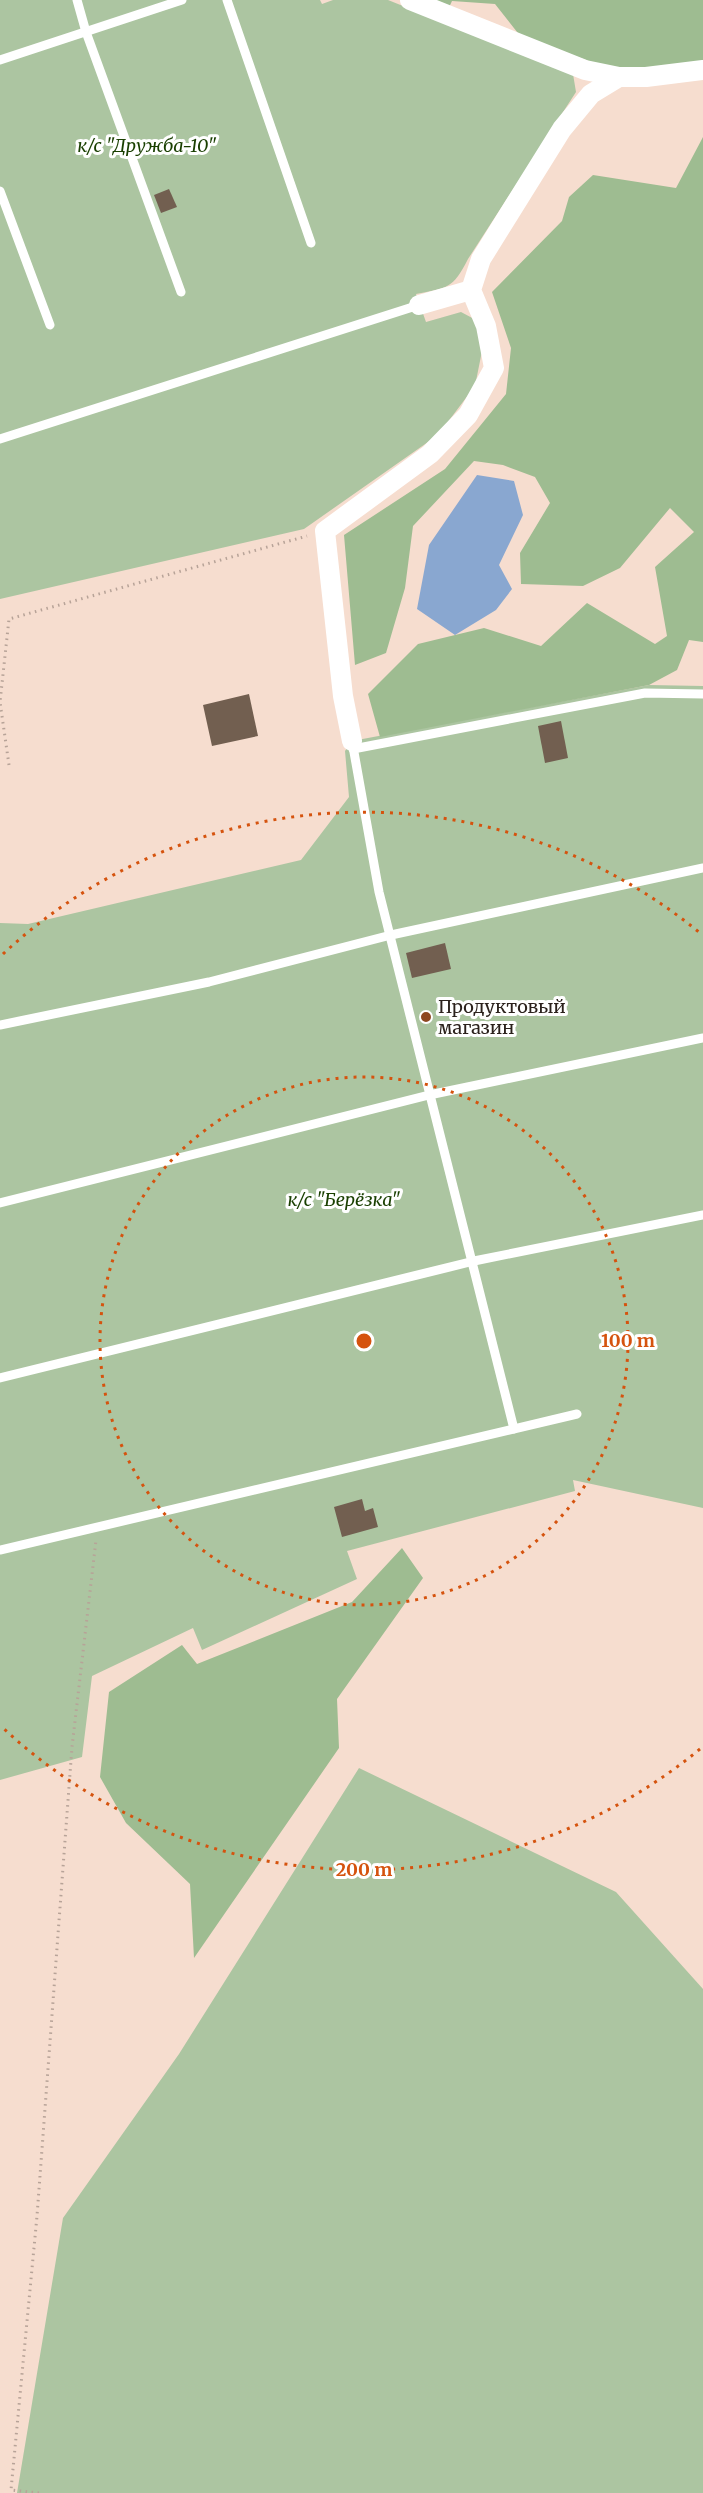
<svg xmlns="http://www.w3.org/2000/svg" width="703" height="2493" font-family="Merriweather,serif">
<rect width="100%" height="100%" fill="#f6ddcf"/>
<g fill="#acc5a1">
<path d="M0 0H320L322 4 333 0H388L573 74 576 92 468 259C453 289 447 288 416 294L426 322 461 312 476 320 482 351 475 386 438 435 304 529 0 599Z"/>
<polygon points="649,685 703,686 703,1508 573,1480 575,1491 347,1551 357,1579 202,1650 193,1628 92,1676 82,1757 0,1780 0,923 28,924 301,860 349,797 345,751 352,741"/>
<polygon points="359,1768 616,1892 703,1989 703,2493 17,2493 63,2218 179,2054"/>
</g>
<g fill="#9ebc91">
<polygon points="416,0 703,0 703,62 617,71 521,37 495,4 452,1 446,14"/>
<polygon points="703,137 703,642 689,640 677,670 649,685 380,737 368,694 418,644 484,628 541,646 587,603 655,644 667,636 655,567 694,532 670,508 620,568 583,586 521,584 520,553 550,503 535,477 503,465 474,461 413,526 405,588 386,653 355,665 344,535 445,469 506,394 511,348 492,292 562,221 569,197 593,175 676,188"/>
<polygon points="402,1548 423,1578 337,1699 339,1748 194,1958 190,1884 126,1823 100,1777 109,1692 182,1645 197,1664 352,1602"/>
</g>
<polygon fill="#89a7d0" points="477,475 514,481 523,515 499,565 512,589 496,610 455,635 417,609 429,545"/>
<g fill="#725f50">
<polygon points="169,189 177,207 161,213 154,195"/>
<polygon points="249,694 258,736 212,746 203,705"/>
<polygon points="561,721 568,758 545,763 538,726"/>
<polygon points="445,943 451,969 412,978 406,953"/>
<polygon points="362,1499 365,1511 373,1508 378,1527 342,1537 334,1507"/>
</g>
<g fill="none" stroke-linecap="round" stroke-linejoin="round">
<g stroke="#b7a398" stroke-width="3" stroke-dasharray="1.5 4.5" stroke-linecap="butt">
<polyline points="9,765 0,702 9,619 307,536"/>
<polyline points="39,2493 11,2490 37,2216 72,1747 96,1540"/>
</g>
<g stroke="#fff" stroke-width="9">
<polyline points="77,0 86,32 181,292"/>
<polyline points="227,0 311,243"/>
<polyline points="0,60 182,0"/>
<polyline points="0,191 50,325"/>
<polyline points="0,439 419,305"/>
<polyline points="352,741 379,892 514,1429"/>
<polyline points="353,749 645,693 703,694"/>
<polyline points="0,1025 209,982 391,935 703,868"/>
<polyline points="0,1203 429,1095 703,1038"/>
<polyline points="0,1378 474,1261 703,1215"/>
<polyline points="0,1550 577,1414"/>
</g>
<g stroke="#fff" stroke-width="20">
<polyline points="410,0 585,70 619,77 646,77 703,70"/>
<polyline points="419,305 471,290"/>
<polyline points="352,741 343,696 325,531 430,454 468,415 494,368 486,326 471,290 481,259 562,129 591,94 619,77"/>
</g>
</g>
<g fill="none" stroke="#d5530e" stroke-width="3" stroke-dasharray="3 6">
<circle cx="364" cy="1341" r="264"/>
<path d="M700 1749A529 529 0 0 1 3 1728M3 954A529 529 0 0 1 700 933"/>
</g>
<circle fill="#8d4720" stroke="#fff" stroke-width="2" cx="426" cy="1017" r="6"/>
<g text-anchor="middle" stroke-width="6" stroke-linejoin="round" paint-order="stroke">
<g font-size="18" font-style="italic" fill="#193f00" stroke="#fff">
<text x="147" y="152">к/с "Дружба-10"</text>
<text x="344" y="1206">к/с "Берёзка"</text>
</g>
<g font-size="18" fill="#2b211c" stroke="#fff" text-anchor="start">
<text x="438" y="1013">Продуктовый<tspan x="438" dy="21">магазин</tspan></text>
</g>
</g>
<circle cx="364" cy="1341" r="9" fill="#d5530e" stroke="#fff" stroke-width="3"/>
<g font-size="18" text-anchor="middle" font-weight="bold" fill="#d5530e" stroke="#fff" stroke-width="6" stroke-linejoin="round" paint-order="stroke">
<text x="628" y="1347">100 m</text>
<text x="364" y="1876">200 m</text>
</g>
</svg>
